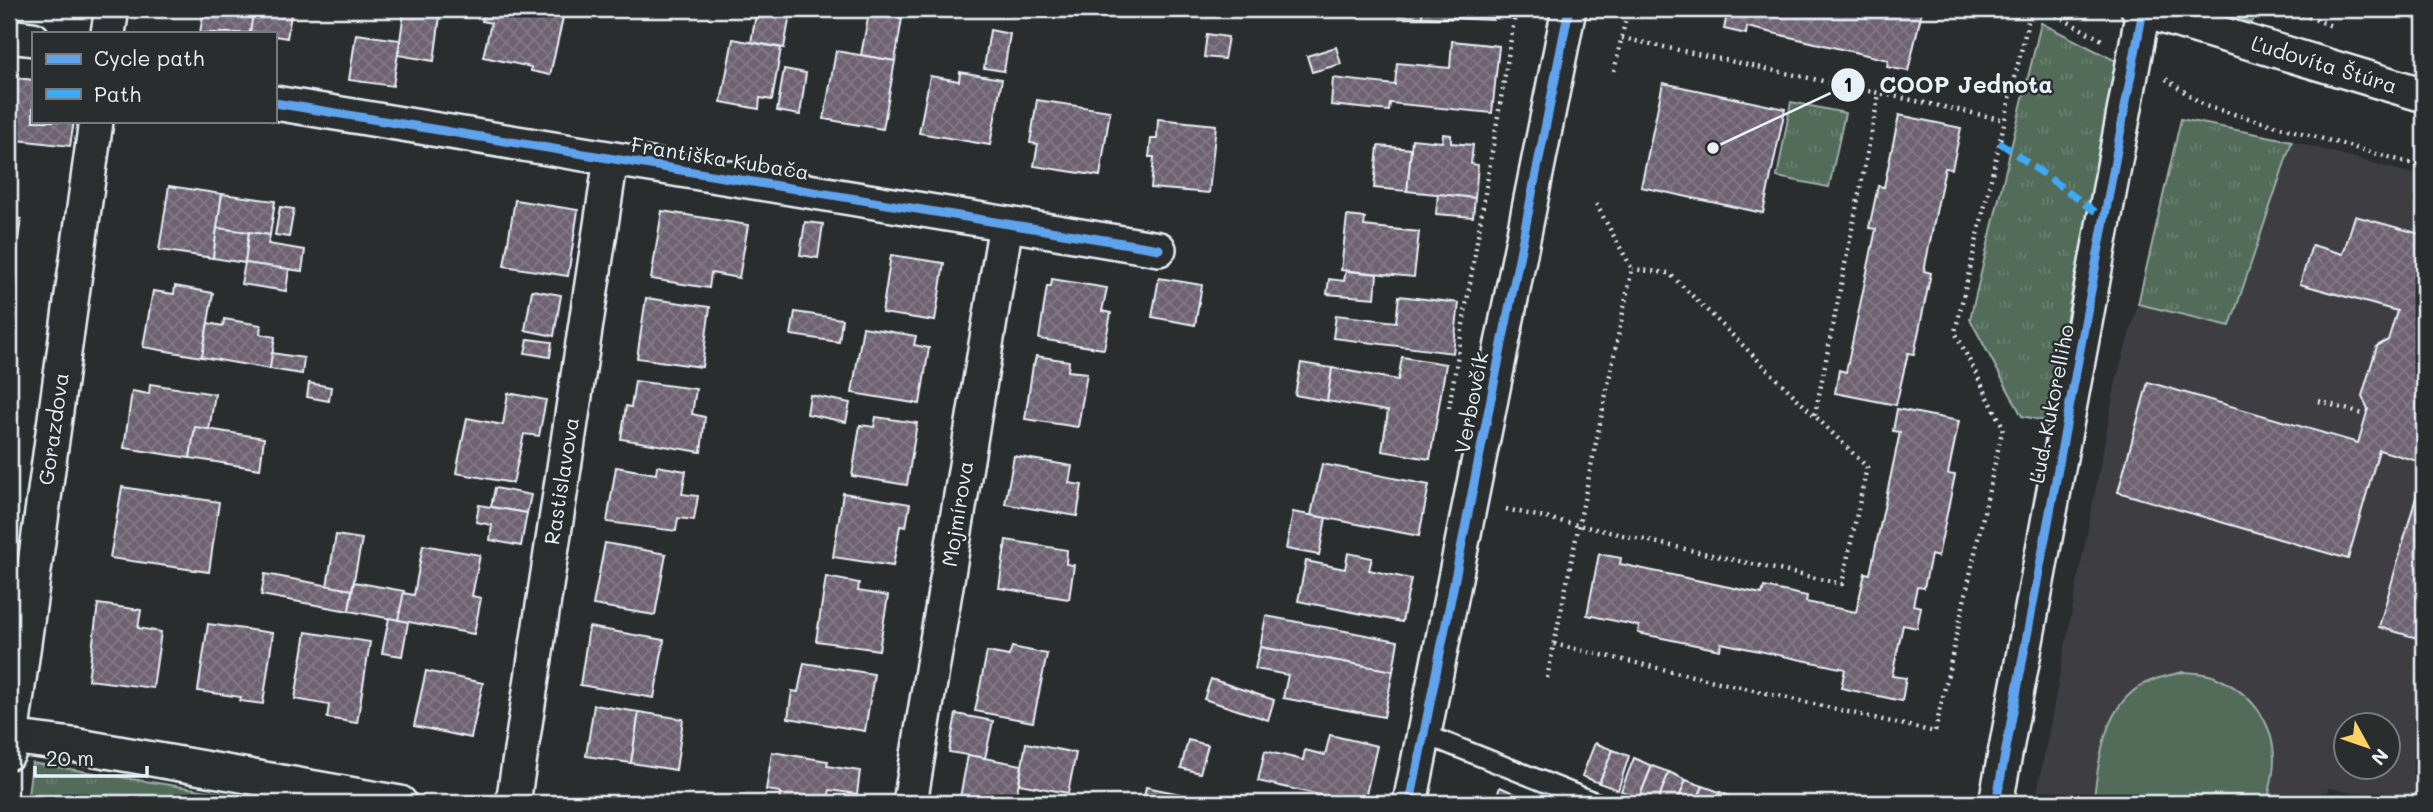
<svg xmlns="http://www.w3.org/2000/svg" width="2433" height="812" font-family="Mali,sans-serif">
<defs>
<pattern id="park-tufts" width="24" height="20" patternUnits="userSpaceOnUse" patternTransform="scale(1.75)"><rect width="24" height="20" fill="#526c5a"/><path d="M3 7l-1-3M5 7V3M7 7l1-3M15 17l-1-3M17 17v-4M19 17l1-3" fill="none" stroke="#6b8172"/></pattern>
<pattern id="building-cross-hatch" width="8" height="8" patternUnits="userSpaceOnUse" patternTransform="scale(1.75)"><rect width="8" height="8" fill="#6e6271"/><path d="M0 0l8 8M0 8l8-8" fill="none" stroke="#837986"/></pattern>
</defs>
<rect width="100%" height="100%" fill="#2a2d2e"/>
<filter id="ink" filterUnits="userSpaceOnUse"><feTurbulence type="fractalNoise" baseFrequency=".0143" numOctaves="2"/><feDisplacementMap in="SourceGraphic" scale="14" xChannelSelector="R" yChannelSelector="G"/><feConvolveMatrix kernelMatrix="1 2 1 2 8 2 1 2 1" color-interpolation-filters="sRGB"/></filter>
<g filter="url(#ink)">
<path fill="#3e3d42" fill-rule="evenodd" d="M2292 141 2424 177V803L2328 788 2325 803H2035L2117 377 2138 304 2230 326ZM2346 724H2388V766H2346Z"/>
<g fill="url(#park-tufts)" stroke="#9daea9" stroke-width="2">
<polygon points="2212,9 2258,9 2252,23"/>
<polygon points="2041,23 2120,63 2045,421 2022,416 1970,319"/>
<polygon points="1791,102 1845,113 1829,187 1777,177"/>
<polygon points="2181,119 2292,141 2230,326 2138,304"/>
<polygon points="32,763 283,803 27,803"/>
</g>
<path fill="#526c5a" stroke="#9daea9" stroke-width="2" d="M2183 672C2193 673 2206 673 2215 677 2250 692 2274 721 2274 760 2274 774 2270 789 2267 803H2093C2100 757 2103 696 2156 679 2165 676 2174 674 2183 672Z"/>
<g fill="url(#building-cross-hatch)" stroke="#e8f1f8" stroke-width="2">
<polygon points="204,9 253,17 250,33 200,33"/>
<polygon points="254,9 292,9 287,38 275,36 275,33 250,32"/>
<polygon points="394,9 441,9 434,61 398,55 404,12"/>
<polygon points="485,9 565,9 550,75 531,71 531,67 483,57 491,23 482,21"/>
<polygon points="757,9 791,9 784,48 751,42"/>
<polygon points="1399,9 1423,9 1422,17 1399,16"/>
<polygon points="1423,9 1493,9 1493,20 1422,17"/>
<polygon points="1728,9 1914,9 1922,11 1908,71 1887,67 1888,60 1747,27 1746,34 1724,29"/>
<polygon points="2387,9 2417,9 2414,19"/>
<polygon points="869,13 902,18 895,61 861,55"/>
<polygon points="990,30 1010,34 1004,71 984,68"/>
<polygon points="356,34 400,40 393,86 349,80"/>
<polygon points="1207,34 1228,37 1224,59 1204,57"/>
<polygon points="733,39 781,48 772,100 760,98 759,109 721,102"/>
<polygon points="1452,41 1499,46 1492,113 1390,103 1389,111 1331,105 1333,78 1395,85 1397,63 1450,68"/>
<polygon points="1336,47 1341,64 1312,72 1307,56"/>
<polygon points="836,51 895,61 883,129 824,119"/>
<polygon points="784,69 806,73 800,115 777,111"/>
<polygon points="960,72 1002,79 990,145 919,133 930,76 959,81"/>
<polygon points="9,77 33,80 33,121 74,121 70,146 9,139"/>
<polygon points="1663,83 1785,109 1763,213 1641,187"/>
<polygon points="1037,100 1110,111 1100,176 1034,166 1038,144 1030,143"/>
<polygon points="1899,115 1961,128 1952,169 1945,168 1924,271 1931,273 1914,354 1908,353 1896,405 1835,393 1839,370 1846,372 1876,229 1869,228 1878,186 1884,187"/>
<polygon points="1158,119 1216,125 1209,193 1151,188 1154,157 1149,157 1151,139 1157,139"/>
<polygon points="1443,134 1451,135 1451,143 1473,145 1471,164 1478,165 1475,198 1407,191 1412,139 1442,142"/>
<polygon points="1378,146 1411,149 1407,191 1374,188"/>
<polygon points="169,186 222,194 213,258 159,250"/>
<polygon points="9,194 13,195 10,217 21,219 13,272 9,271"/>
<polygon points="222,194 275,201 270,235 217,228"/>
<polygon points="1438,194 1475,198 1473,217 1436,214"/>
<polygon points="515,200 578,210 568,276 504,266"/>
<polygon points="280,207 294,209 289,237 275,235"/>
<polygon points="662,211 748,225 739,278 711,273 709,288 651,279"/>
<polygon points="1347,216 1365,218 1364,226 1419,232 1414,277 1341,270"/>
<polygon points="2355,216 2424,235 2424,463 2379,450 2348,559 2118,492 2148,382 2358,443 2368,409 2362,396 2377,346 2388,340 2397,311 2300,284 2312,245 2343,254"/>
<polygon points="805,222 823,224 818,258 800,255"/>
<polygon points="217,228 249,232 245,263 213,258"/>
<polygon points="249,232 270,235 268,244 305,250 302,271 245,263"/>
<polygon points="891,255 944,263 935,321 882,313"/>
<polygon points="245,263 289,269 286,291 241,284"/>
<polygon points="1346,271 1377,274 1375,298 1327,294 1329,279 1344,281"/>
<polygon points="1159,278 1202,285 1195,325 1152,317"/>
<polygon points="1052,279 1107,288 1102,311 1111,313 1104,349 1039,339 1047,286 1051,286"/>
<polygon points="175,286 213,293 202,357 143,347 153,291 174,294"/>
<polygon points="532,290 561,295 554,336 525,330"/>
<polygon points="1399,296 1459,303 1453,353 1333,338 1336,315 1396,322"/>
<polygon points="646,298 710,307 702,367 637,358"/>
<polygon points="795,312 842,319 839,342 791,335"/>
<polygon points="224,319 261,325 260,334 275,337 270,369 202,357 208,323 223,326"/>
<polygon points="863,327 916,336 914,345 929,348 920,404 852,393"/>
<polygon points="528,339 552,342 550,357 525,353"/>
<polygon points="272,353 304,358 302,374 270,369"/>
<polygon points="1036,356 1069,361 1068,371 1087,373 1078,427 1025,419 1033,365 1034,365"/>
<polygon points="1402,357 1446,364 1430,459 1382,451 1388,411 1327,401 1332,368 1398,380"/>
<polygon points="1301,363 1332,368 1327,401 1295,395"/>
<polygon points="635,381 696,389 692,414 705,417 701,452 621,439 626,406 631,407"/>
<polygon points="309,383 331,387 329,401 307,397"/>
<polygon points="150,384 215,394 209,430 195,427 190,458 124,448 132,391 149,394"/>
<polygon points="508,393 546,400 539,436 524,434 513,483 456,473 467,418 503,425"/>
<polygon points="810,395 850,403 846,422 807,414"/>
<polygon points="1897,409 1959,421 1948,474 1955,475 1938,557 1931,555 1924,588 1917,587 1913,605 1921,607 1917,628 1903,625 1892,676 1906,678 1902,701 1841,688 1845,669 1721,643 1720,650 1638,633 1639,626 1587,615 1599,554 1621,558 1620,564 1762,594 1764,587 1807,596 1806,602 1856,612 1865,573 1870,574 1900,432 1893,431"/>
<polygon points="876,417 917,423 907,485 852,476 860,425 874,427"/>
<polygon points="195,427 264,438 260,469 190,458"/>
<polygon points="1014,456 1072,466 1069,483 1082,485 1077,516 1005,504"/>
<polygon points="1322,464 1429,485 1419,536 1311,515"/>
<polygon points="657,466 686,471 682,494 698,496 694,520 678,518 676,531 607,522 616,467 656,474"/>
<polygon points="2424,469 2424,640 2379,627"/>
<polygon points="122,487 219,502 209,572 110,558"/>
<polygon points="495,488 531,495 527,513 491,507"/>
<polygon points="843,493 910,504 906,527 900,526 893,566 833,557"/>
<polygon points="479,505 527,513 521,546 490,540 492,525 476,522"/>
<polygon points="1293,512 1326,518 1319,555 1286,549"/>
<polygon points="336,535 362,539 352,590 327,586"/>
<polygon points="1006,540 1067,550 1066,564 1074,565 1069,599 999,588"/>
<polygon points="605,543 666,554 655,615 593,605"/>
<polygon points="423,545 480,555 472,596 481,598 474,634 398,620 403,593 414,595"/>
<polygon points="1348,553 1372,558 1369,570 1411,579 1402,622 1298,601 1306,561 1345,569"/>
<polygon points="265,574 352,590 349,611 261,595"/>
<polygon points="826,577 859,583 858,591 888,596 879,650 816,641"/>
<polygon points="354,582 404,591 398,620 349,611"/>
<polygon points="98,604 141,610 138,628 161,632 153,688 88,680"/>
<polygon points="1266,616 1398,641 1393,671 1260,647"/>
<polygon points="389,618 408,622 402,656 382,653"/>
<polygon points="208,624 273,633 263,704 240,701 241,697 198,691"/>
<polygon points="589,627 664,640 654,698 580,685"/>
<polygon points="306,632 370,642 357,723 327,718 329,705 295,699"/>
<polygon points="1012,647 1047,654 1033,722 975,711 987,652 1009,656"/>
<polygon points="1260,647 1393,671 1384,717 1283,698 1288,675 1255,669"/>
<polygon points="804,663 874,674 865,731 788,718 792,691 798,692"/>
<polygon points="426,671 483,683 471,738 414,726"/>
<polygon points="1211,679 1274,700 1268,720 1204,699"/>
<polygon points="594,705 639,712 631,763 586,756"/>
<polygon points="639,712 683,719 676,770 631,763"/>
<polygon points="956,714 993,721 985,758 949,752"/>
<polygon points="1330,735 1377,746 1364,803 1355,803 1258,781 1265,751 1303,760 1305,750 1325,755"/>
<polygon points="1188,740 1208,745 1200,773 1181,768"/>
<polygon points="1026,743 1076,753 1068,793 1019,784"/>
<polygon points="1595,743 1613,750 1599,783 1582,776"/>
<polygon points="1613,750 1629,756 1618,790 1599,783"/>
<polygon points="772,752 828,761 827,766 860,771 857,794 830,790 827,803 779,803 780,792 766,790"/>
<polygon points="968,755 1022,765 1015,803 959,803"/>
<polygon points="1634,758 1652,766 1639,798 1621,791"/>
<polygon points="1652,766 1669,772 1657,803 1639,798"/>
<polygon points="1669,772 1686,780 1677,803 1657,803"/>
<polygon points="1686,780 1703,786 1696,803 1677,803"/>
<polygon points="1703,786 1720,792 1716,803 1696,803"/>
<polygon points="1146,787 1205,799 1204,803 1143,803"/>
<polygon points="1500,787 1518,795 1514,803 1494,803"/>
<polygon points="1720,792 1738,800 1736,803 1716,803"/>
<polygon points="1518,795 1535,801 1534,803 1514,803"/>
</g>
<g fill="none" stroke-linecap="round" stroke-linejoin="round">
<defs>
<polyline id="service" points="1424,734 1597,803"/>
<g id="minor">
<polyline points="2138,9 2424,95"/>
<polyline points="108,33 112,9"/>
<polyline points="9,36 33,39"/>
<polyline points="275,103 1159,249"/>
<polyline points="9,737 73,745 400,803"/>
<polyline points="9,752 96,121"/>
<polyline points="513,803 611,159"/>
<polyline points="910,803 1006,224"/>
<polyline points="1410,803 1569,9"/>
<polyline points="1996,803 2143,10"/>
</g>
</defs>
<use href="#service" stroke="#e8f1f8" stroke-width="23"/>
<use href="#minor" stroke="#e8f1f8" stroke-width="38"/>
<g stroke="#e8f1f8" stroke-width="4.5" stroke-dasharray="2 5" stroke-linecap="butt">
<polyline points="2044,9 2102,40"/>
<polyline points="2289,9 2334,27"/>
<polyline points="1622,38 2005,120"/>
<polyline points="1614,71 1628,9"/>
<polyline points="2166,79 2205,106 2424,167"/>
<polyline points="2319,401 2366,415"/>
<polyline points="1449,408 1516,9"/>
<polyline points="1815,415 1879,94"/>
<polyline points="1506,509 1842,584 1867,467 1669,273 1632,269"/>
<polyline points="1554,644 1935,732 2003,427 1955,332 2031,9"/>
<polyline points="1547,678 1632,269 1594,200"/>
</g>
<use href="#service" stroke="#2a2d2e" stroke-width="18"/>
<use href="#minor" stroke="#2a2d2e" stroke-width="33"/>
<polyline stroke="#3fa9f5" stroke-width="7" stroke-dasharray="14 7" stroke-linecap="butt" points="1999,142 2104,218"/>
<defs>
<g id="cycleway">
<polyline points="275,103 1159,249"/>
<polyline points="1410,803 1569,9"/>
<polyline points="1996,803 2143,10"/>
</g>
</defs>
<use href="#cycleway" stroke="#2a2d2e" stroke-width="13"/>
<use href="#cycleway" stroke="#60a3ed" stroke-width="9"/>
</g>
</g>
<g text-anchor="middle" stroke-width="5" stroke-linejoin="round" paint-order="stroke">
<g font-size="21" fill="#e8f1f8" stroke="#2a2d2e">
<text transform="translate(2324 65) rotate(17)" y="7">Ľudovíta Štúra</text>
<text transform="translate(720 159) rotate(9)" y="7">Františka Kubača</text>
<text transform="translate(1472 403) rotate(-79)" y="7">Verbovčík</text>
<text transform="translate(2052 404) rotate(-79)" y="7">Ľud. Kukorelliho</text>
<text transform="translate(54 429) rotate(-82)" y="7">Gorazdova</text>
<text transform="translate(562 481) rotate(-81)" y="7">Rastislavova</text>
<text transform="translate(958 514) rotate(-81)" y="7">Mojmírova</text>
</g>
</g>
<path fill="none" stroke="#e8f1f8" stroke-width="2.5" d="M1713 148L1848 85"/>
<g fill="#e8f1f8" stroke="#2a2d2e" stroke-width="2.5">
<circle cx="1713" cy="148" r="7"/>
<circle cx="1848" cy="85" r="18"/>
</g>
<g font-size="21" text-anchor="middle" font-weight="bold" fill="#111">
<text x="1848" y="92">1</text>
</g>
<g font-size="23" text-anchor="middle" font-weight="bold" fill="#e8f1f8" stroke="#2a2d2e" stroke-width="5" stroke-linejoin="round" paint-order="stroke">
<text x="1966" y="93">COOP Jednota</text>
</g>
<rect width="2433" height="812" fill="none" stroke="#2a2d2e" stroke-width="35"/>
<rect x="18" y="18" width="2398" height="777" fill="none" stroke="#e8f1f8" stroke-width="2.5" filter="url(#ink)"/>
<rect x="32" y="32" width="245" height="91" fill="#2a2d2e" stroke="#767b7f" stroke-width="2"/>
<rect x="46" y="54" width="35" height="10" fill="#60a3ed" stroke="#767b7f" stroke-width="2"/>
<text x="94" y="66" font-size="21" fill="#e8f1f8">Cycle path</text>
<rect x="46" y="89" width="35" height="10" fill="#3fa9f5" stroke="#767b7f" stroke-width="2"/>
<text x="94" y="102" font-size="21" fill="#e8f1f8">Path</text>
<g transform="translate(2367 746) rotate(130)"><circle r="33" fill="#2a2d2e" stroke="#767b7f" stroke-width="2"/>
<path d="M0-5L12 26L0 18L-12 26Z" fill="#ffd166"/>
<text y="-10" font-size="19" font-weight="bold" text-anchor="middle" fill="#e8f1f8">N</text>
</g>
<path d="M35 766v10h112v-10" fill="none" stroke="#e8f1f8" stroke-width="3.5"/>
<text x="46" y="766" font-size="21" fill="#e8f1f8" stroke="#2a2d2e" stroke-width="5" paint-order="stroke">20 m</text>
</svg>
